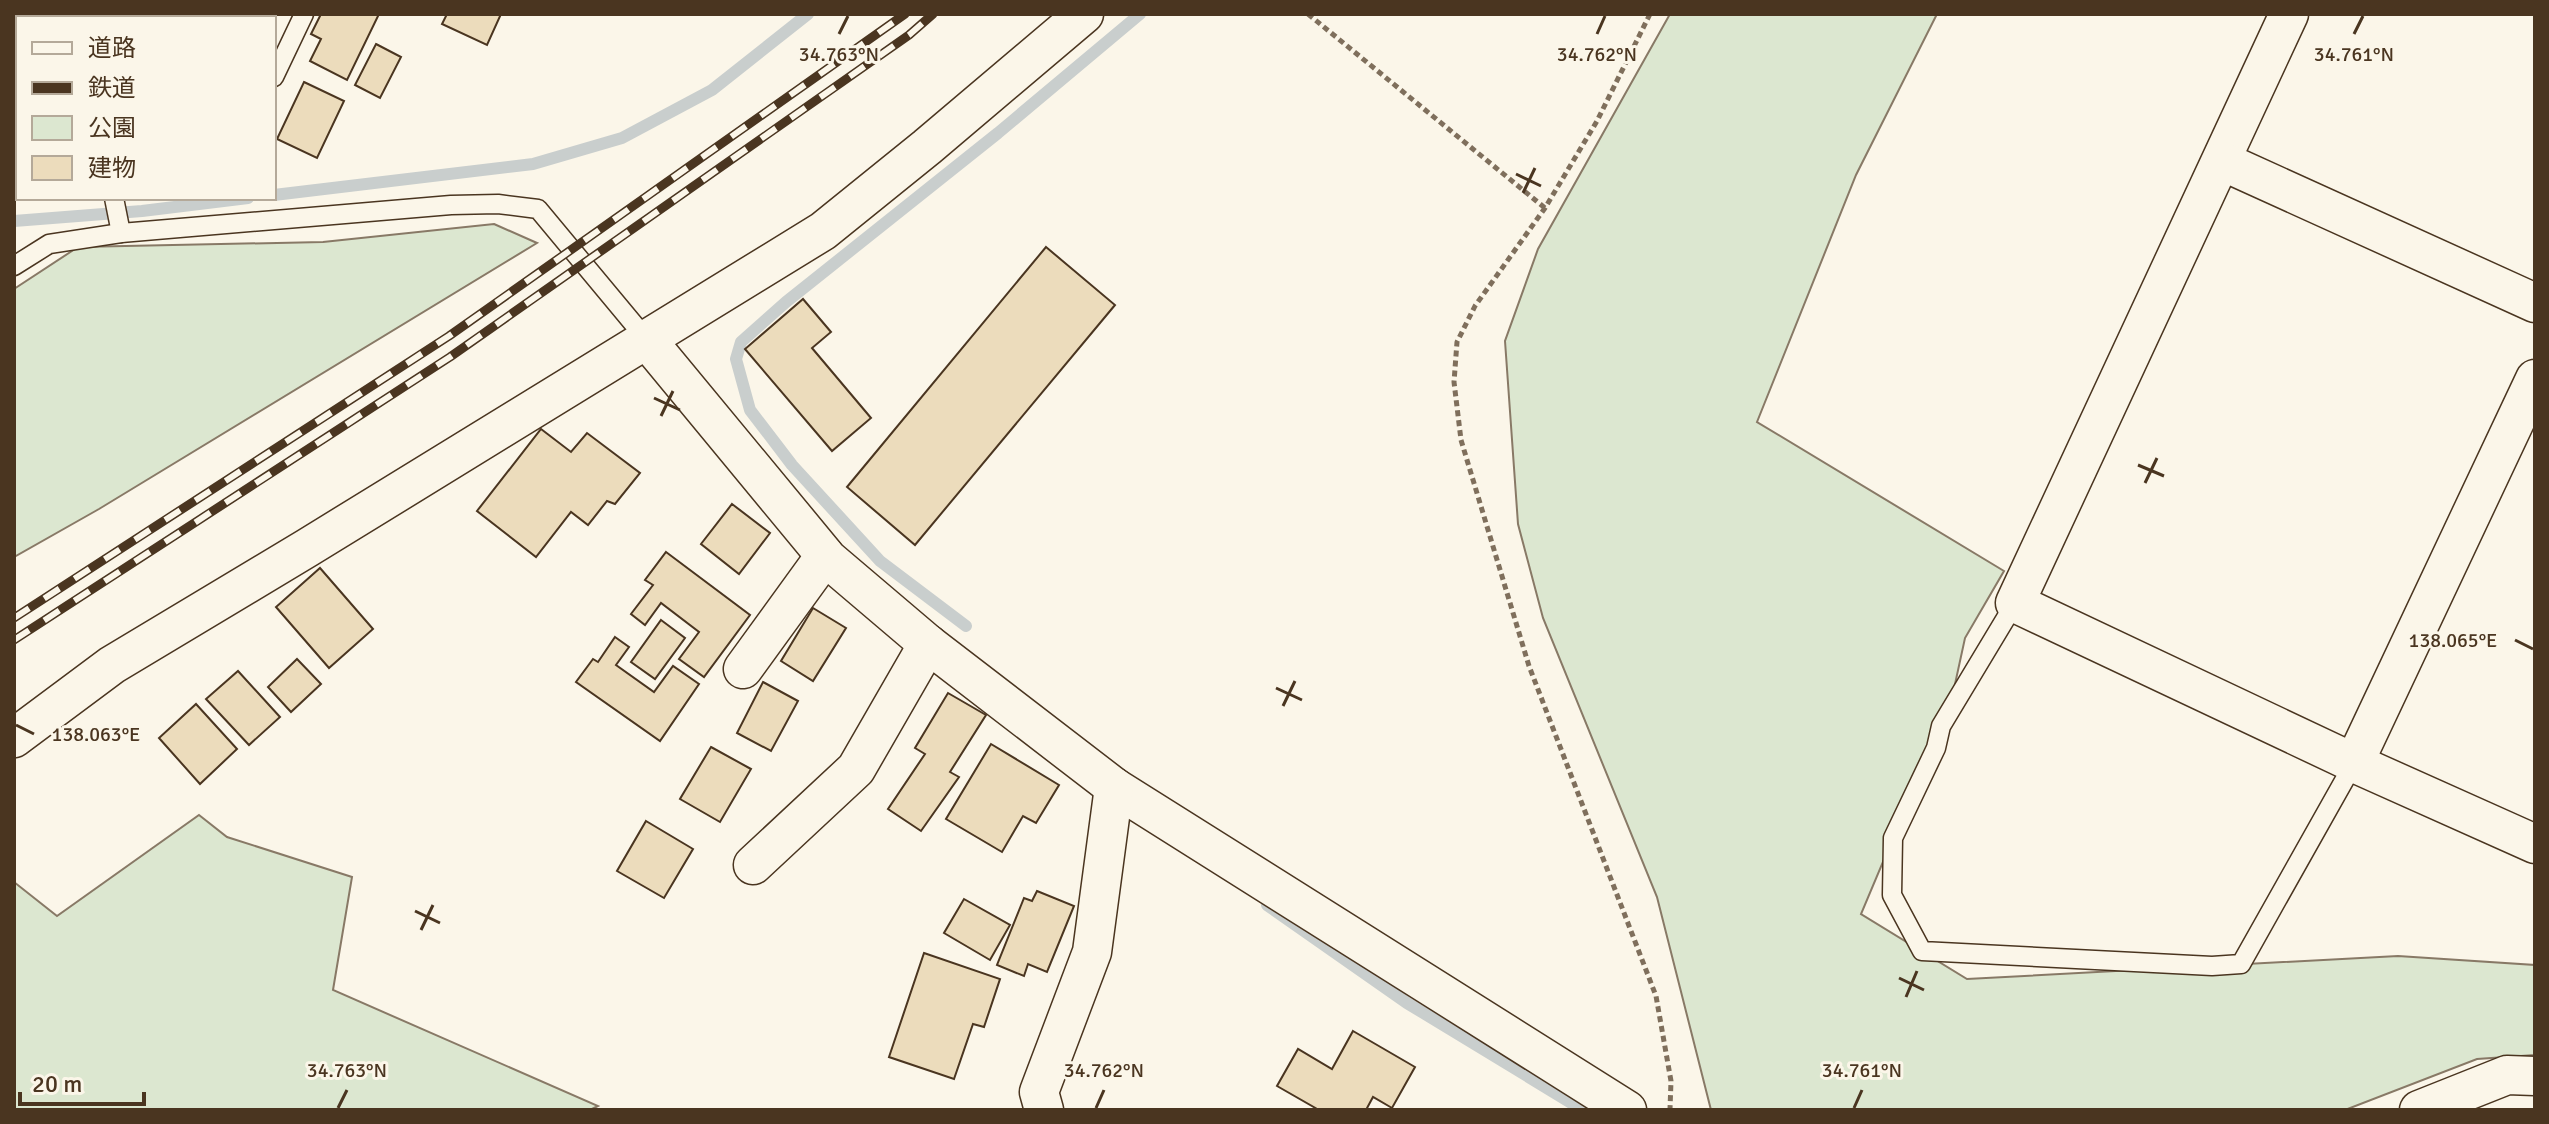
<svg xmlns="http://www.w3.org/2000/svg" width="2549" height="1124" font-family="Signika,'Noto Sans JP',sans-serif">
<rect width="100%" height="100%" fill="#fbf6e9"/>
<g fill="#dce7d0" stroke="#887966" stroke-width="2">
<polygon points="1670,14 1937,14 1856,175 1757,422 2004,571 1965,638 1952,698 1861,914 1967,979 2398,956 2535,965 2535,1055 2477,1059 2345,1110 1711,1110 1657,897 1543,618 1518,524 1505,341 1538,249"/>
<polygon points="494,224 537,243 99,509 14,557 14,289 78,247 323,242"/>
<polygon points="199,815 227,837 352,877 333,990 598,1106 590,1110 14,1110 14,882 57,916"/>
</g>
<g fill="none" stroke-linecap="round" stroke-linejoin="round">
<g stroke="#c9cecd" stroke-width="12">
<polyline points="274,195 533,164 622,138 712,90 808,14"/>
<polyline points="14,221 142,211 248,198"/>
<polyline points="966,626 880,561 792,465 750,410 736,359 741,342 786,302 998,133 1140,14"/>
<polyline points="1267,905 1407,1003 1583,1110"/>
</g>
</g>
<g fill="#ecdcbc" stroke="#4a3520" stroke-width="2">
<polygon points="321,14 379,14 347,80 310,61 321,39 311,34"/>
<polygon points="447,14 501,14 487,45 442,24"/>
<polygon points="376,44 401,57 380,98 355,85"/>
<polygon points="304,82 344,101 317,158 277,139"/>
<polygon points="1046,247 1115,305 915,545 847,487"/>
<polygon points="803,299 831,332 812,348 871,418 832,451 745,349"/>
<polygon points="541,429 571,452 587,433 640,473 615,504 607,501 588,525 571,512 536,557 477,511"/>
<polygon points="732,504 770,533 739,574 701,544"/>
<polygon points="666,552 750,615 704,677 679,659 699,632 661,603 645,625 631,614 653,585 645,580"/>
<polygon points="320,568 373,629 329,668 276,607"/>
<polygon points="813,608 846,628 813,681 781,661"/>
<polygon points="661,620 685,638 655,679 631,662"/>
<polygon points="615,637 629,647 616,665 654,692 673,666 699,684 660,741 576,682 593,659 598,662"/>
<polygon points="297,659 321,684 291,712 268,687"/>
<polygon points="238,671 280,717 249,745 206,699"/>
<polygon points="763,682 798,701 771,751 737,733"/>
<polygon points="948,693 986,715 950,772 959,777 921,831 888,809 925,754 915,748"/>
<polygon points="196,704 237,749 200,784 159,738"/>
<polygon points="991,744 1059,785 1036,823 1023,816 1002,852 946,819"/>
<polygon points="711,747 751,769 720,822 680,799"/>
<polygon points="646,821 693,849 664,898 617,871"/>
<polygon points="1037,891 1074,906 1047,972 1028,964 1024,976 997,965 1024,898 1032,901"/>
<polygon points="964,899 1010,925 990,960 944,933"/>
<polygon points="924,953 1000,979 984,1027 973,1024 954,1079 889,1057"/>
<polygon points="1353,1031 1415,1067 1392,1108 1373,1097 1366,1110 1319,1110 1277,1086 1298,1049 1332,1069"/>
</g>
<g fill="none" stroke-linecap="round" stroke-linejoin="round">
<defs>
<g id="service">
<polyline points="274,77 304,14"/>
<polyline points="114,198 121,233"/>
<polyline points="14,266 49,244 121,233 451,205 498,204 538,209 647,340"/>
<polyline points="2015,603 1941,726 1936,748 1893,838 1892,895 1922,951 2212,966 2241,964 2354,763"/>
</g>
<g id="minor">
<polyline points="2289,14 2015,603 2354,763 2535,844"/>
<polyline points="14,112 18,117"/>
<polyline points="2222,161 2535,303"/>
<polyline points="647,340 828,559 928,644 1114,787 1627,1110"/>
<polyline points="743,669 825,556"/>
<polyline points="14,738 112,665 307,548 823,231 927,147 1084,14"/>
<polyline points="2354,763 2535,379"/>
<polyline points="753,865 856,769 928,644"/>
<polyline points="1044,1110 1039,1092 1092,952 1114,787"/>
<polyline points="2419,1110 2507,1075 2535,1076"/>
</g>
</defs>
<use href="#service" stroke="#4a3520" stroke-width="21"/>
<use href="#minor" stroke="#4a3520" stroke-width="41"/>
<g stroke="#7f6f5c" stroke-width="5" stroke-dasharray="6 4" stroke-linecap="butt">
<polyline points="1308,14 1545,208"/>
<polyline points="1650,14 1597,121 1545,208 1475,306 1457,342 1454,382 1461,440 1529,666 1656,996 1671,1081 1670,1109"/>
</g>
<use href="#service" stroke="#fbf6e9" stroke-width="18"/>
<use href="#minor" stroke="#fbf6e9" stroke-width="38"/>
<defs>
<g id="rail">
<polyline points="14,618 449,336 905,14"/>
<polyline points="14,640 450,357 909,35 933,14"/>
</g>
</defs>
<use href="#rail" stroke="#4a3520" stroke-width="9"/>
<use href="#rail" stroke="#fbf6e9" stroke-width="6" stroke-dasharray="18" stroke-linecap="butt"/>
</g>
<path fill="none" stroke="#4a3520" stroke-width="3" d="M839 34 848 16M1597 34 1605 16M2354 34 2363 16M1516 174 1541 186M1523 193 1535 168M654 398 680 410M661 416 673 391M2138 465 2164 476M2145 483 2157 458M2515 640 2533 649M1276 688 1302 700M1283 706 1295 681M16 725 34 734M415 911 440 923M421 930 433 905M1899 978 1924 990M1906 997 1917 971M338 1108 347 1090M1096 1108 1104 1090M1854 1108 1862 1090"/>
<g font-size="20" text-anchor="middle" fill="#4a3520" stroke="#fbf6e9" stroke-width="6" stroke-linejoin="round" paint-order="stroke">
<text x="839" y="61">34.763°N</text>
<text x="1597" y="61">34.762°N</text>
<text x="2354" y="61">34.761°N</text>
<text x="2453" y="647">138.065°E</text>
<text x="96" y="741">138.063°E</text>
<text x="347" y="1077">34.763°N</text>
<text x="1104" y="1077">34.762°N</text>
<text x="1862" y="1077">34.761°N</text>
</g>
<rect width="2549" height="1124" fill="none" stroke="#4a3520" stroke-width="32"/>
<rect x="16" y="16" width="260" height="184" fill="#fbf6e9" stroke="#b4a999" stroke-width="2"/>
<rect x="32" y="42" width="40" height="12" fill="#fbf6e9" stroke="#b4a999" stroke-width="2"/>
<text x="88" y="56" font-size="24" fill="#4a3520">道路</text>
<rect x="32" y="82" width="40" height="12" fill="#4a3520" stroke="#b4a999" stroke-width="2"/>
<text x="88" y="96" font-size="24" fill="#4a3520">鉄道</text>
<rect x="32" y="116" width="40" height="24" fill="#dce7d0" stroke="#b4a999" stroke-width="2"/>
<text x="88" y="136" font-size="24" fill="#4a3520">公園</text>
<rect x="32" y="156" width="40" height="24" fill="#ecdcbc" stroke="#b4a999" stroke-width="2"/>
<text x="88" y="176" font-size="24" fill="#4a3520">建物</text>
<path d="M20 1092v12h124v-12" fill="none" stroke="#4a3520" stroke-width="4"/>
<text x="32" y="1092" font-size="24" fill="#4a3520" stroke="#fbf6e9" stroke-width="6" paint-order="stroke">20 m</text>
</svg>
